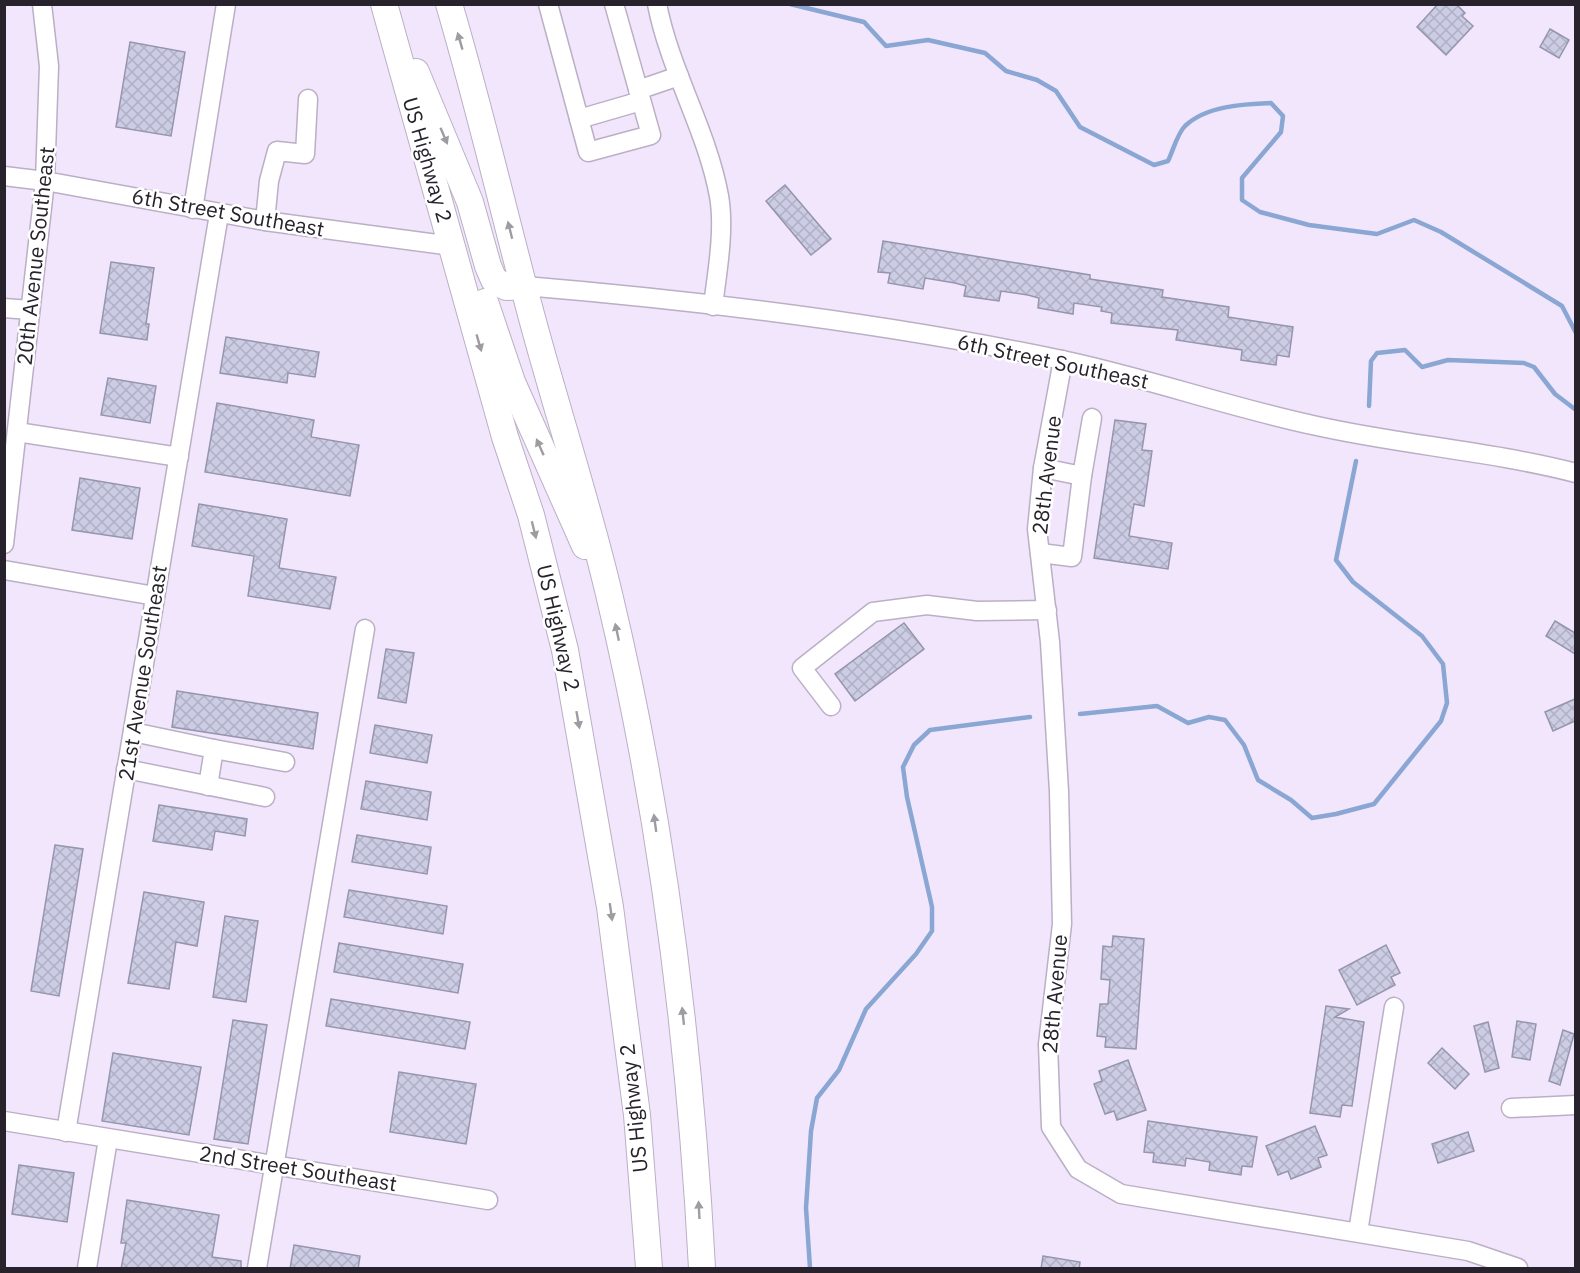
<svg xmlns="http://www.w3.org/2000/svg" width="1580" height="1273" font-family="'IBM Plex Sans',sans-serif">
<defs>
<pattern id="building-cross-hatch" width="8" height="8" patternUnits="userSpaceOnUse" patternTransform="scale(1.5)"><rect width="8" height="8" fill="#cccde5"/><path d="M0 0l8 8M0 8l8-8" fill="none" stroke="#afb0c5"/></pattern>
</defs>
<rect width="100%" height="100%" fill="#f2e6fd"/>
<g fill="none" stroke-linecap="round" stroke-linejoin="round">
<g stroke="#8aa6d2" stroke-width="4.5">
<path d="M790 4 864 22 886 46 928 40 985 53 1006 71 1037 80 1056 91 1080 127 1154 165 1168 161C1173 151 1177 134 1185 126 1206 106 1243 104 1271 103L1283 116 1281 132 1242 178V200L1260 212 1309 225 1377 234 1414 220 1441 232 1562 306 1576 333"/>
<polyline points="1369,406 1371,361 1377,353 1405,350 1422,367 1448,360 1524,363 1534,367 1555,394 1576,410"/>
<polyline points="1080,714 1157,706 1188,723 1209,717 1225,720 1244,745 1258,780 1291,800 1312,818 1336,814 1374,804 1441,721 1447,703 1443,664 1422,636 1353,582 1336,560 1356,461"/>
<polyline points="810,1268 806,1208 811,1131 817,1098 839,1070 866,1009 916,954 932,931 932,907 907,797 903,767 914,745 930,730 1030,717"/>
</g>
</g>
<g fill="url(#building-cross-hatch)" stroke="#9595ad" stroke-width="1.5">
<polygon points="1438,4 1456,4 1465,13 1462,16 1473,26 1446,55 1417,27"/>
<polygon points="1550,29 1569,40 1559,58 1540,47"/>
<polygon points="130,42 185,52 171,136 116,127"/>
<polygon points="785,185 831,239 811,255 766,201"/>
<polygon points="883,241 1090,275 1090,279 1163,290 1162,297 1229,307 1228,317 1293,327 1289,357 1277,355 1276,365 1241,360 1242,350 1176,340 1178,330 1111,323 1112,313 1101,311 1102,307 1074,303 1073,314 1038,308 1039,298 1028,295 1001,291 999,301 964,296 966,286 955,283 925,278 923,289 888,283 890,273 878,272"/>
<polygon points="111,262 154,268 146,324 149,324 147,340 100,333"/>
<polygon points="226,337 319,352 315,377 288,373 287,383 220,373"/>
<polygon points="108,378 156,386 150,423 101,415"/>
<polygon points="217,403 314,420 311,437 359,445 350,496 205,472"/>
<polygon points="1115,420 1146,424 1142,450 1152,451 1144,506 1134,504 1129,536 1172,543 1168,569 1094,558"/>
<polygon points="80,478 140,488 132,539 72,530"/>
<polygon points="199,504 287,519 279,568 336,577 330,609 248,596 254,556 192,546"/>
<polygon points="1555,621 1575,633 1575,654 1546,636"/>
<polygon points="904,623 924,649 855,701 835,674"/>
<polygon points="386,649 414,653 406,703 378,698"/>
<polygon points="177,691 318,713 313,749 172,727"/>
<polygon points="1575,699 1575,721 1553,731 1545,712"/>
<polygon points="375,725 432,735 427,763 370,753"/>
<polygon points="366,781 431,792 427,820 361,809"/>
<polygon points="159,805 247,819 245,836 215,831 212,850 153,841"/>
<polygon points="357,835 431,847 427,874 352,862"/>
<polygon points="55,845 83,849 59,996 31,991"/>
<polygon points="349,890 447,906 443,934 344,917"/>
<polygon points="144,892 204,902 197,946 176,942 169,989 128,983"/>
<polygon points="225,916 258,921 246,1002 213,997"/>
<polygon points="1113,936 1144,939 1136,1049 1105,1047 1106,1037 1097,1036 1100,1004 1108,1004 1110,980 1101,979 1103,946 1112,947"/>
<polygon points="339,943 463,964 458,993 334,972"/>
<polygon points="1386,945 1400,973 1391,977 1395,985 1357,1005 1339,970"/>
<polygon points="331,999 470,1022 465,1049 326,1026"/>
<polygon points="1326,1006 1349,1009 1335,1017 1364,1022 1352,1106 1342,1105 1340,1117 1310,1113"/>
<polygon points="233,1020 267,1025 248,1144 214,1139"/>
<polygon points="1517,1021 1536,1024 1530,1060 1512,1057"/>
<polygon points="1488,1022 1499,1068 1485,1072 1474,1026"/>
<polygon points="1563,1030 1574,1034 1560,1085 1549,1081"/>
<polygon points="1442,1048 1469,1074 1455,1089 1428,1063"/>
<polygon points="113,1053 201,1067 189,1135 102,1121"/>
<polygon points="1128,1060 1146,1110 1117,1120 1114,1111 1105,1114 1094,1084 1102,1081 1099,1071"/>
<polygon points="399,1072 476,1084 466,1144 390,1132"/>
<polygon points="1148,1121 1257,1137 1252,1167 1242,1166 1241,1175 1209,1170 1210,1162 1186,1158 1185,1166 1153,1162 1154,1153 1144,1152"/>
<polygon points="1315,1126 1327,1155 1318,1158 1321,1167 1291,1179 1288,1171 1278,1175 1266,1146"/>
<polygon points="1468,1132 1474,1151 1438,1163 1432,1144"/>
<polygon points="19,1165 74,1173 67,1222 12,1214"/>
<polygon points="127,1200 219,1215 212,1257 241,1261 241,1269 121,1269 126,1243 121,1243"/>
<polygon points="294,1245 360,1256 358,1269 290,1269"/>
<polygon points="1043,1256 1080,1262 1079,1269 1041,1269"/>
</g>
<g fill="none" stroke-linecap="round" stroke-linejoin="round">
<defs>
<g id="minor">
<polyline points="548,4 588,152 651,135 614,4"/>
<path d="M657 4C670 71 707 130 719 196 725 230 717 273 713 306"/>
<polyline points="638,90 679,76"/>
<polyline points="579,119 641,101"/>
<polyline points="4,176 45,181 265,221 452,246"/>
<polyline points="193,209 226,4"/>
<polyline points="265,221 269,181 277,151 305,154 308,99"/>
<path d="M525 286C704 301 885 323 1062 360 1148 378 1231 408 1317 426 1402 445 1490 451 1576 473"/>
<polyline points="4,308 30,310"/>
<polyline points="1063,360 1043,468 1037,529 1050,642 1059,791 1062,924 1048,1044 1051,1127 1078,1169 1121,1194 1468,1251 1518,1268"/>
<polyline points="17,432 179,457"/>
<polyline points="1043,468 1082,476 1092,418"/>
<polyline points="4,544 45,181 49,66 42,4"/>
<polyline points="1040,553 1072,557 1082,476"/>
<polyline points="4,570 155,596"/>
<polyline points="831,706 802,668 873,612 927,605 977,611 1047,610"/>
<polyline points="133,732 214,749 208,786"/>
<polyline points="214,749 285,762"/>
<polyline points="126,769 265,797"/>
<polyline points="1511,1108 1576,1105"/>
<polyline points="4,1121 488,1200"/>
<polyline points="66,1132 219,214"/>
<polyline points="1358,1232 1394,1007"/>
<polyline points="87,1268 108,1139"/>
<polyline points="257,1268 365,629"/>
</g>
<g id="highway">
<polyline points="384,4 505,437 531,515 565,650 610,907 637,1115 649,1268"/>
<path d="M449 4C480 109 504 214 532 318 557 411 587 501 609 594 662 815 690 1041 702 1268"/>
<polyline points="416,72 470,202 488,266 494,280 506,287 525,286"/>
<polyline points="485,302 512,382 585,546"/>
</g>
</defs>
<use href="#minor" stroke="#bbafc5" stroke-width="21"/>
<use href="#highway" stroke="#bbafc5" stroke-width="28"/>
<use href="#minor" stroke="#fff" stroke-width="18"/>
<use href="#highway" stroke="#fff" stroke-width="26"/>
</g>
<defs><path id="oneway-solid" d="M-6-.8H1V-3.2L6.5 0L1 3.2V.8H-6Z" transform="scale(1.5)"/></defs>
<g fill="#9e9ca0">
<use href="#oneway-solid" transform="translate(460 41) rotate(-106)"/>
<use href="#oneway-solid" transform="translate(444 136) rotate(67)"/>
<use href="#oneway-solid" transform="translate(510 230) rotate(-104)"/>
<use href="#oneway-solid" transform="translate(479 343) rotate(74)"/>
<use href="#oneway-solid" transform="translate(540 447) rotate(-114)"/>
<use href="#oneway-solid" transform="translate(534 530) rotate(76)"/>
<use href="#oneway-solid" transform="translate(617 632) rotate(-102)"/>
<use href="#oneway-solid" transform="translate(578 720) rotate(80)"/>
<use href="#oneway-solid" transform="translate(655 823) rotate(-98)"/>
<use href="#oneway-solid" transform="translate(611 912) rotate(82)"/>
<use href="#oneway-solid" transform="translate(683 1016) rotate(-96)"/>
<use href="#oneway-solid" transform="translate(699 1210) rotate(-93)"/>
</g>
<g text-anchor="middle" stroke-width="5" stroke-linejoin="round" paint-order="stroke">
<g font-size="21" fill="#27222b" stroke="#fff">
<text transform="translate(427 160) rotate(74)" y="7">US Highway 2</text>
<text transform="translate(228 213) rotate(10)" y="7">6th Street Southeast</text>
<text transform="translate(36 256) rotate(-84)" y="7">20th Avenue Southeast</text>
<text transform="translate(1053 362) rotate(12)" y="7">6th Street Southeast</text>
<text transform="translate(1047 475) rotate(-83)" y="7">28th Avenue</text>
<text transform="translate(558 628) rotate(77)" y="7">US Highway 2</text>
<text transform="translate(143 673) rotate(-81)" y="7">21st Avenue Southeast</text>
<text transform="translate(1055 994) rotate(-85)" y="7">28th Avenue</text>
<text transform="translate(634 1108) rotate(-96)" y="7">US Highway 2</text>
<text transform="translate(298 1169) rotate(9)" y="7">2nd Street Southeast</text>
</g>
</g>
<rect width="1580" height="1273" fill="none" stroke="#27222b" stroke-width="12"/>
</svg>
